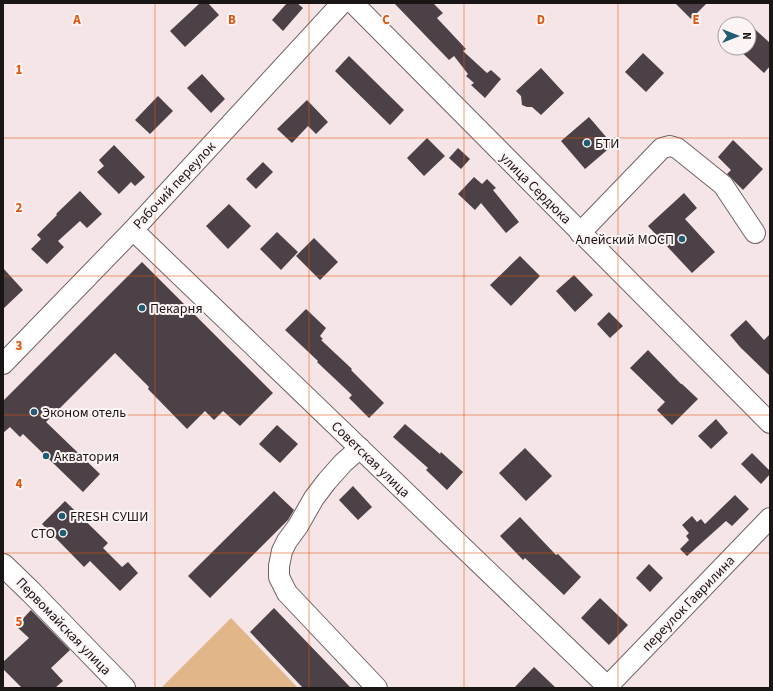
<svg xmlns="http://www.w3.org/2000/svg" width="773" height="691" font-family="'Source Sans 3',sans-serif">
<rect width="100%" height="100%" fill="#f5e5e6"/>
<polygon fill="#e1b78a" points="231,618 298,688 161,688"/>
<g fill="#4c4147">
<polygon points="200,3 208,3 219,15 185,47 170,31"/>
<polygon points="287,3 297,3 303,8 283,31 272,20"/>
<polygon points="394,3 433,3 443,13 437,18 466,49 463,51 487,73 491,70 501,79 485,98 471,85 474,83 466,76 468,74 454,56 449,60"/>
<polygon points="675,3 707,3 691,19"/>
<polygon points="749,24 770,43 770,66 764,73 737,48 749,48"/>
<polygon points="643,53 664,73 646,92 625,72"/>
<polygon points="349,56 404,110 390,125 335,71"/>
<polygon points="541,68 564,93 541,115 532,107 527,107 522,105 521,96 516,91"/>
<polygon points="202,74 225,99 211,113 187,88"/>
<polygon points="158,96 173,111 150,134 135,120"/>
<polygon points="307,100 328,122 316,134 308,126 292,143 277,129"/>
<polygon points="589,117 613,145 585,169 561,141"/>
<polygon points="427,138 445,156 424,176 407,158"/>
<polygon points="733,140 763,169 743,190 727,174 731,170 718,157"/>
<polygon points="114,145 145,177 135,186 131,182 119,194 97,172 104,166 99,160"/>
<polygon points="458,148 470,159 461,169 449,158"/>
<polygon points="263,162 273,172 256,189 246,179"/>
<polygon points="474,177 482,184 487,179 496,188 493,190 519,222 506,233 481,203 475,210 458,194"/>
<polygon points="80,191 102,214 87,228 80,221 58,241 64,247 47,264 31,249 41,239 37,235 57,215 56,214"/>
<polygon points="684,193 697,208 685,219 715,252 692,273 648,226"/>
<polygon points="229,204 251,226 228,249 206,226"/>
<polygon points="277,232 298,252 281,270 260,249"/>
<polygon points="314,238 338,262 320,280 296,256"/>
<polygon points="520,256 540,276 511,306 490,285"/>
<polygon points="142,262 273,393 240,426 223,411 214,420 205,411 187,429 148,389 149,387 115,353 46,422 100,474 83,492 23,434 20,437 10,427 3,433 3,401"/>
<polygon points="3,268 23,290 3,309"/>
<polygon points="574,275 593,295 575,312 556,291"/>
<polygon points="306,309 326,328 320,336 323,339 321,340 352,369 351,370 384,403 369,418 349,398 352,395 317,362 318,361 285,330"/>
<polygon points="609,312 623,326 610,338 597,324"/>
<polygon points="746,320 764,340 770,334 770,376 740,347 730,335"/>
<polygon points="648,350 681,384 682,384 698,399 672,425 657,410 665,402 630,368"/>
<polygon points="716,419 728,433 711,449 698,436"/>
<polygon points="405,424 440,454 441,452 463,472 447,490 426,470 428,468 393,437"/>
<polygon points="277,425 298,444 280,463 259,444"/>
<polygon points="525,448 552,476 526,501 499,473"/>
<polygon points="752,453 770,471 770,474 761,484 741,464"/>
<polygon points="353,486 372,507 358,520 339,500"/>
<polygon points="274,491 294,510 288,520 210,598 188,576"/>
<polygon points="735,495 749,509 732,526 726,521 687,556 680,549 689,540 686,536 689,533 682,525 692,516 697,522 701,519 705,524"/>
<polygon points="65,501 108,543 103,548 122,567 128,562 138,573 120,591 90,561 84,567 42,524"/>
<polygon points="520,517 556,555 558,554 581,577 564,595 525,558 523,560 500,536"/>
<polygon points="649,564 663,578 650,592 636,578"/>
<polygon points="600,598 628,625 609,645 581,618"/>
<polygon points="274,608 351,688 303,688 250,632"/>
<polygon points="31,610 70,650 51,668 63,681 55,688 22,688 3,669 3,662 29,638 16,626"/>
<polygon points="534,667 556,688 514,688"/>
</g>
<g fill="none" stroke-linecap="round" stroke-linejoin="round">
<defs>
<g id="minor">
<polyline points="353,3 770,423"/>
<polyline points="133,230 609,688"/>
<polyline points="580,233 662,148 670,146 677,148 723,185 755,233"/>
<polyline points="3,364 133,230 342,3"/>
<polyline points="360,448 343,463 327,481 314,498 298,526 287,541 282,551 279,566 279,577 287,593 377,688"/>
<polyline points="606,688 770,518"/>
</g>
<polyline id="major" points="3,565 31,592 124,688"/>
</defs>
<use href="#minor" stroke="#716365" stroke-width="22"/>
<use href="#major" stroke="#716365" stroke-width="24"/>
<use href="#minor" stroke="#fff" stroke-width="20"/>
<use href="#major" stroke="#fff" stroke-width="22"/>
</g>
<path fill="none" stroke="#de560c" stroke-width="1" stroke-opacity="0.55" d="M155 3V688M309 3V688M464 3V688M618 3V688M3 138H770M3 276H770M3 415H770M3 553H770"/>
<g fill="#205d74" stroke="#fdf4f5" stroke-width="1.5">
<circle cx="587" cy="143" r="4"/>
<circle cx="682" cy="239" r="4"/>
<circle cx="142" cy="308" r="4"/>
<circle cx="34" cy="412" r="4"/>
<circle cx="46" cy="456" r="4"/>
<circle cx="62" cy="516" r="4"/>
<circle cx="63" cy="533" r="4"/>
</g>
<g text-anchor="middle" stroke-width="4" stroke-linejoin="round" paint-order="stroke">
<g font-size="14" fill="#1b1616" stroke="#fdf4f5" text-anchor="start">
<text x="595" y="148">БТИ</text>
<text x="674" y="244" text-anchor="end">Алейский МОСП</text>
<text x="150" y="313">Пекарня</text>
<text x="42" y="417">Эконом отель</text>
<text x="54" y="461">Акватория</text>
<text x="70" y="521">FRESH СУШИ</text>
<text x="55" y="538" text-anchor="end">СТО</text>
</g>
<g font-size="14" fill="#1b1616" stroke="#fdf4f5">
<text transform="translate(174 185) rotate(-47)" y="5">Рабочий переулок</text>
<text transform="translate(536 188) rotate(45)" y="5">улица Сердюка</text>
<text transform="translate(371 459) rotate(44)" y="5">Советская улица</text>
<text transform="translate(688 603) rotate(-46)" y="5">переулок Гаврилина</text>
<text transform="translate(64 626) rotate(46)" y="5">Первомайская улица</text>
</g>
</g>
<g font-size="13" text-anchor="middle" font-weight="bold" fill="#de560c" stroke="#fdf4f5" stroke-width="4" stroke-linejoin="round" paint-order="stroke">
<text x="77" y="24">A</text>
<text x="232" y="24">B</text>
<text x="386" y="24">C</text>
<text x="541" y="24">D</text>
<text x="696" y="24">E</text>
<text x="19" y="74">1</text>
<text x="19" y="212">2</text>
<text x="19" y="350">3</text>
<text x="19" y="488">4</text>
<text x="19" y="626">5</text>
</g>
<rect width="773" height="691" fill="none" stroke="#1b1616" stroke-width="8"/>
<g transform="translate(737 36) rotate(90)"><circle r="19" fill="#fdf4f5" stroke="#a39b9c"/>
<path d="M0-3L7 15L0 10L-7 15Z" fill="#205d74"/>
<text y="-6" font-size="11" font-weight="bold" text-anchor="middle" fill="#1b1616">N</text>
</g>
</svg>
